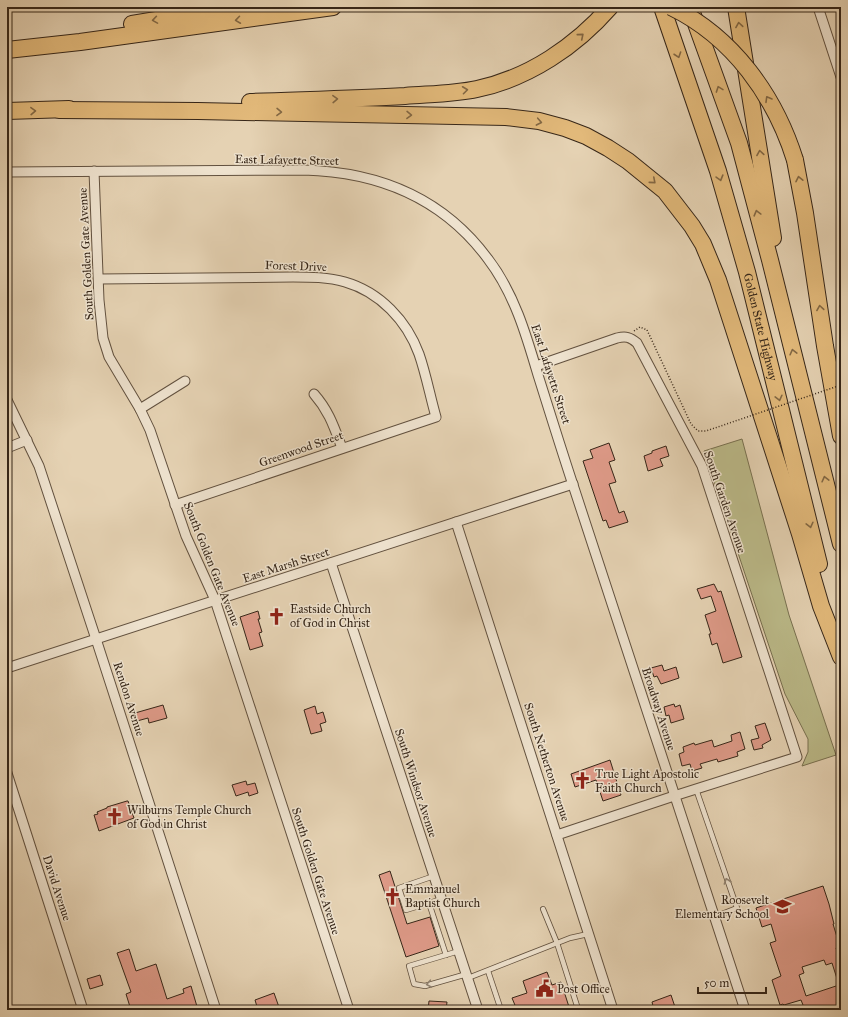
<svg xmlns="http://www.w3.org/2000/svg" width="848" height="1017" font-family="'IM FELL Great Primer',serif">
<rect width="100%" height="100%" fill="#e5d2b3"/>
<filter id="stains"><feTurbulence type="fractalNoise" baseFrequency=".005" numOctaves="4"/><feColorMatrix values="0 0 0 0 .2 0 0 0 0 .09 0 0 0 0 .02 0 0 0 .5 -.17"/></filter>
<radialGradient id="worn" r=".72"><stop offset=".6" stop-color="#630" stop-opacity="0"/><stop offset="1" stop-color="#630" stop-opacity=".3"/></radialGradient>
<polygon fill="#bbba89" stroke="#787050" points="742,439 789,615 836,755 802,766 808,752 808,739 785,694 704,451"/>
<g fill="#de9a88" stroke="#362618" fill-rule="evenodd">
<polygon points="609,443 615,460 609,462 616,482 609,484 619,513 624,511 628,522 609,528 606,520 603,521 583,461 593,458 590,450"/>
<polygon points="666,446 669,456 660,459 663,466 648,471 644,456 652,453 652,451"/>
<polygon points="714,584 718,592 721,591 742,657 723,663 717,643 712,645 709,634 711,634 705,615 716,611 711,596 701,599 697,589"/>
<polygon points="258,611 260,619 258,619 262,632 259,633 263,646 250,650 240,617"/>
<polygon points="662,665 664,671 676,667 679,678 661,684 657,676 654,677 651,668"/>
<polygon points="674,704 675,707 680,705 684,719 671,723 669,715 666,716 664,707"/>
<polygon points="163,705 167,718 149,723 148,718 137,721 135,713"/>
<polygon points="315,706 317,714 323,712 326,722 320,724 322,731 311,734 304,710"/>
<polygon points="765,723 771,740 762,745 763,748 754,750 751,740 759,738 755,726"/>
<polygon points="740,732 745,749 737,752 738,756 718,762 717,759 700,764 702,768 692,771 690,764 682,766 679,754 684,752 683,747 694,743 695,745 712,740 714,747 732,741 731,735"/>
<polygon points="610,760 621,795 603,801 596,780 575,787 571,774"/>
<polygon points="246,781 247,785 255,783 258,793 249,796 248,792 236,796 232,785"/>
<polygon points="127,801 128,801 134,818 99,831 94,815 98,814 97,812 107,808 107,807"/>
<polygon points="390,871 407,924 430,917 439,946 406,957 379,875"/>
<path d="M823 886 829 904 834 924H833L840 947 836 948 841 964V1010H805L801 1000 784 1005 783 1004 780 1005 772 980 781 976 770 943 776 941 771 924 762 927 756 908ZM824 960 826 965 832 963 839 985 806 996 799 975 804 973 802 967Z"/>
<polygon points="129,949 136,971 156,964 167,999 184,993 183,989 191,986 198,1010 131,1010 126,994 131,992 117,953"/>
<polygon points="547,972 552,985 561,982 570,1010 517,1010 512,998 527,993 523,981"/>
<polygon points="100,975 103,985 90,989 87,979"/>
<polygon points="274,993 280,1010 258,1010 255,1000"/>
<polygon points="671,995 676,1010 667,1010 666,1007 654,1010 652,1002"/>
<polygon points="429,1001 447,1002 446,1010 428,1010"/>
</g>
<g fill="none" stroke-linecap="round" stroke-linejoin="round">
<defs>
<g id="service">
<polyline points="696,789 737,908 714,917"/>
<polyline points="434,876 399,888 406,910 442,899"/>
<polyline points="429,903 446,955"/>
<polyline points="543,909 557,943 578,1009"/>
<polyline points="459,951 409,966 414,984 425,986 467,974"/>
<polyline points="488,971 501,1010"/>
<polyline points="468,978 570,938 588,934"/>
</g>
<g id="minor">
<polyline points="818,7 841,77"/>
<polyline points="94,171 99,300 103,338 109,357 140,409 150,430 186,536 215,600 349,1010"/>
<path d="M7 172 304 170C379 172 443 198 488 259 514 293 526 334 538 375 550 413 562 452 575 491 631 664 688 837 745 1010"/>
<path d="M99 279 293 277C310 277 328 277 345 282 380 292 407 321 419 354 426 374 430 396 436 417L175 505"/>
<path d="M536 366 617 338C626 336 630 337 637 343L702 466 797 757 674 796 557 835"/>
<path d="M314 394C329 411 334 427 342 448"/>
<polyline points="7,400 39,466 96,639 216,1010"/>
<polyline points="140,409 185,381"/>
<polyline points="7,448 27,440"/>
<polyline points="456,522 613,1010"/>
<polyline points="331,563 478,1010"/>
<polyline points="7,668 573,484"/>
<polyline points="7,773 83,1010"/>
</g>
<g id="motorway">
<path id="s1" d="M662 7 718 171 747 272 819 564"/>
<polyline points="690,7 739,143 770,260 841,544"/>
<polyline points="736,7 773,238"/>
<polyline points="132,24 235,7"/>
<polyline points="7,50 80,42 333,7"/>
<path d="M250 102C301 100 353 99 405 96 429 94 454 94 477 89 529 78 576 46 610 7"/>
<polyline points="59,110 198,111 506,117 539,121 565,128 586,136 608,148 628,161 665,191 692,226 703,244 718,280 800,534 821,606 841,657"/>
<polyline points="7,111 69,109"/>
<polyline points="795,160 805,213 825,346 841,436"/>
</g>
</defs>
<use href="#service" stroke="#62513f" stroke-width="6"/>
<use href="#minor" stroke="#62513f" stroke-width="11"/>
<use href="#motorway" stroke="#362618" stroke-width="18"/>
<polyline stroke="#362618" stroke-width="1.5" stroke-dasharray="1 2" stroke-linecap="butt" points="634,331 640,327 647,330"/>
<use href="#service" stroke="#eee2ce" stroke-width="4.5"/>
<use href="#minor" stroke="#eee2ce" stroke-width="9"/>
<use href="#motorway" stroke="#e2b97a" stroke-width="16"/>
<defs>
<path id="motorway-bridge" d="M671 7C733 37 775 96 795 160"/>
</defs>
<use href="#motorway-bridge" stroke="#362618" stroke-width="18" stroke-linecap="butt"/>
<polyline stroke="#362618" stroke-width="1.5" stroke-dasharray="1 2" stroke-linecap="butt" points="647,330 691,424 698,431 706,431 841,385"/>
<use href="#motorway-bridge" stroke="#e2b97a" stroke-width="16"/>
</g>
<defs><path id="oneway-chevron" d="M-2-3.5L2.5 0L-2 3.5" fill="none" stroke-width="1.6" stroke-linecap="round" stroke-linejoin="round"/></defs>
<g stroke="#836844">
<use href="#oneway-chevron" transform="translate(155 20) rotate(171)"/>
<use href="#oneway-chevron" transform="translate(238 20) rotate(172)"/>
<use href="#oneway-chevron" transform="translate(739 25) rotate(-99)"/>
<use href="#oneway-chevron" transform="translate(581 36) rotate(-40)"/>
<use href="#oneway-chevron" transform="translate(678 55) rotate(71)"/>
<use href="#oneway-chevron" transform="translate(719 89) rotate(-110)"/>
<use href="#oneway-chevron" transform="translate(465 90) rotate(-7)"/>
<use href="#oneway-chevron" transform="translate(335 99) rotate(-2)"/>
<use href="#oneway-chevron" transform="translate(768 99) rotate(-120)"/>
<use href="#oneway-chevron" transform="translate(33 111) rotate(-2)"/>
<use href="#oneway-chevron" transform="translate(279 112) rotate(1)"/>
<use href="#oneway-chevron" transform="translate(409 115) rotate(1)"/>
<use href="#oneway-chevron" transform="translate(539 122) rotate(11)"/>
<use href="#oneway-chevron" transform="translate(760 153) rotate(-99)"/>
<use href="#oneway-chevron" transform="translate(720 178) rotate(74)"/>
<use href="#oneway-chevron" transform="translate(799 179) rotate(-102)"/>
<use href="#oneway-chevron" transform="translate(653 181) rotate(41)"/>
<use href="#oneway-chevron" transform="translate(757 213) rotate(-105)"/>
<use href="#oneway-chevron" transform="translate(820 308) rotate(-99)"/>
<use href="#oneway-chevron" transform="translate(793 352) rotate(-104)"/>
<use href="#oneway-chevron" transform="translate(779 398) rotate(76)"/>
<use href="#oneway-chevron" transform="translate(825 479) rotate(-104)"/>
<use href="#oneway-chevron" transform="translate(810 525) rotate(76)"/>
</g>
<g stroke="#928473">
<use href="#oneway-chevron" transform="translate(727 881) rotate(-109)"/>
<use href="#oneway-chevron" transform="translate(429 984) rotate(170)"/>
</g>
<defs>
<symbol id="church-bare" viewBox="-9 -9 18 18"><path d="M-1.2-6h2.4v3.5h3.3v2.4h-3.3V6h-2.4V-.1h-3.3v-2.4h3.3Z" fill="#8f2418" stroke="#eee2ce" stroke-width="2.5" paint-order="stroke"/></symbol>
<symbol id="school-bare" viewBox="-9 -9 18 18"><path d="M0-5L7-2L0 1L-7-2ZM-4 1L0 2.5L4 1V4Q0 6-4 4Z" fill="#8f2418" stroke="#eee2ce" stroke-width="2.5" paint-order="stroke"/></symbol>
<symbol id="civic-bare" viewBox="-9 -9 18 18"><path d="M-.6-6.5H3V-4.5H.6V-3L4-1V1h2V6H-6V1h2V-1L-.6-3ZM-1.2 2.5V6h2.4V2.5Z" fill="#8f2418" stroke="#eee2ce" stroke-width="2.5" paint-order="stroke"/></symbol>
</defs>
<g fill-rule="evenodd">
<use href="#church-bare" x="264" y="604" width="25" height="25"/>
<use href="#church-bare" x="570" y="768" width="25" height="25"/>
<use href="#church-bare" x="102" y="804" width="25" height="25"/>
<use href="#church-bare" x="380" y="884" width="25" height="25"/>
<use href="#school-bare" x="770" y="894" width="25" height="25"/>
<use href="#civic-bare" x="532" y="976" width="25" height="25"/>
</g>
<g text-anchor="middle" stroke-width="3" stroke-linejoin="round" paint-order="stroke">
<g font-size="12" fill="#362618" stroke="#eee2ce">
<text transform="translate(287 160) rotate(1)" y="4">East Lafayette Street</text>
<text transform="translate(86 254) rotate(-93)" y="4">South Golden Gate Avenue</text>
<text transform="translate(296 266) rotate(2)" y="4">Forest Drive</text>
<text dy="4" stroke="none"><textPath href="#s1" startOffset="335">Golden State Highway</textPath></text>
<text transform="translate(551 374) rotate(72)" y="4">East Lafayette Street</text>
<text transform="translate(301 449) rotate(-19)" y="4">Greenwood Street</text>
<text transform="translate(725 502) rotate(71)" y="4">South Garden Avenue</text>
<text transform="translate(212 564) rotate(68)" y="4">South Golden Gate Avenue</text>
<text transform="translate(286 565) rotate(-18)" y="4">East Marsh Street</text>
<text transform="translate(129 699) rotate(72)" y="4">Rendon Avenue</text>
<text transform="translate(659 709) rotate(72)" y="4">Broadway Avenue</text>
<text transform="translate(547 762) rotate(72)" y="4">South Netherton Avenue</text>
<text transform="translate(416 783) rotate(72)" y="4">South Windsor Avenue</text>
<text transform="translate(316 871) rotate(72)" y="4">South Golden Gate Avenue</text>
<text transform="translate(57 888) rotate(72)" y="4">David Avenue</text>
</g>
<g font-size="12" fill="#362618" stroke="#eee2ce" text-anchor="start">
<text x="290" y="613">Eastside Church<tspan x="290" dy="14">of God in Christ</tspan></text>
<text x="595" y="778">True Light Apostolic<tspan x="595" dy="14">Faith Church</tspan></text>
<text x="127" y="814">Wilburns Temple Church<tspan x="127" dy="14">of God in Christ</tspan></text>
<text x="405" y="893">Emmanuel<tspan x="405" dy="14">Baptist Church</tspan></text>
<text x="769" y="904" text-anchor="end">Roosevelt<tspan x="769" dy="14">Elementary School</tspan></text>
<text x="557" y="993">Post Office</text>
</g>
</g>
<rect width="848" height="1017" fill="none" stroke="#e5d2b3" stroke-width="24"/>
<rect x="8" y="8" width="832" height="1001" fill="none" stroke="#362618" stroke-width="2"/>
<rect x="12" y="12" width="824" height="993" fill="none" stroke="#362618"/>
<path d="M698 987v6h68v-6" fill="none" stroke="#362618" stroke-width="2"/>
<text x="704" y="987" font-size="12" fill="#362618" stroke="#eee2ce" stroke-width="3" paint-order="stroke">50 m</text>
<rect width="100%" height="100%" filter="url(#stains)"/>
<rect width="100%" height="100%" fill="url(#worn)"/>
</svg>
